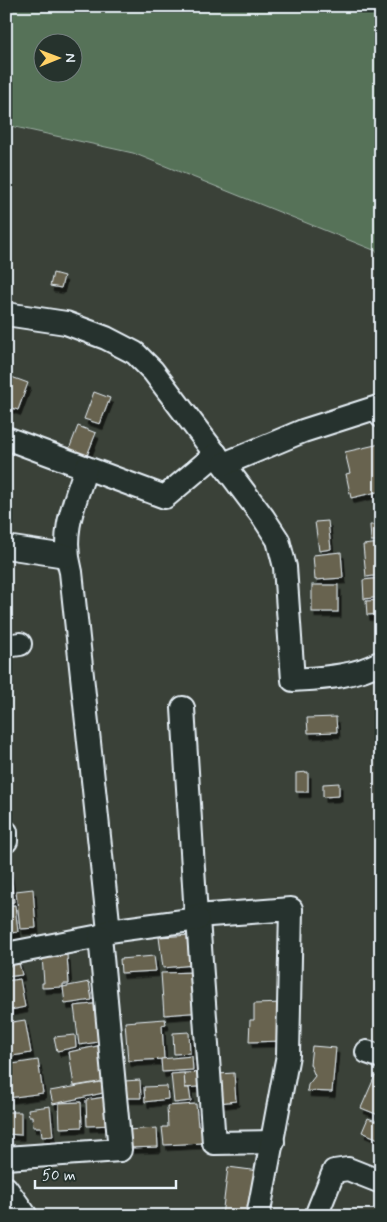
<svg xmlns="http://www.w3.org/2000/svg" width="387" height="1222" font-family="Mynerve,sans-serif">
<defs>
<filter id="shadow"><feDropShadow dx="3" dy="5.5" stdDeviation="0" flood-color="#0009"/></filter>
</defs>
<rect width="100%" height="100%" fill="#3a4138"/>
<filter id="ink" filterUnits="userSpaceOnUse"><feTurbulence type="fractalNoise" baseFrequency=".02" numOctaves="2"/><feDisplacementMap in="SourceGraphic" scale="10" xChannelSelector="R" yChannelSelector="G"/><feConvolveMatrix kernelMatrix="1 2 1 2 8 2 1 2 1" color-interpolation-filters="sRGB"/></filter>
<g filter="url(#ink)">
<path fill="#577258" stroke="#a0b2a8" fill-rule="evenodd" d="M6 6H381V253L133 153 6 125ZM42 42H72V72H42Z"/>
<g fill="#676350" stroke="#e8f1f8" filter="url(#shadow)">
<polygon points="53,273 64,276 61,288 50,286"/>
<polygon points="6,375 28,383 18,410 6,406"/>
<polygon points="94,392 110,398 100,424 84,419"/>
<polygon points="78,426 96,433 86,458 68,452"/>
<polygon points="380,444 381,491 351,498 346,474 350,473 345,452"/>
<polygon points="328,521 331,549 319,551 315,522"/>
<polygon points="370,525 381,525 381,541 371,541"/>
<polygon points="381,543 381,575 366,577 363,545"/>
<polygon points="341,552 343,578 315,580 313,555"/>
<polygon points="381,578 381,597 364,599 363,580"/>
<rect x="312" y="585" width="26" height="27"/>
<polygon points="381,600 381,614 367,615 366,601"/>
<polygon points="336,717 337,732 308,733 307,718"/>
<polygon points="308,772 308,792 296,792 296,773"/>
<polygon points="339,783 339,796 323,797 323,784"/>
<polygon points="9,866 14,902 6,903 6,867"/>
<polygon points="33,889 36,928 20,929 16,891"/>
<polygon points="15,905 18,932 6,934 6,906"/>
<polygon points="191,935 194,965 163,968 159,937"/>
<polygon points="67,955 69,984 63,984 63,987 42,988 42,983 44,983 42,956"/>
<polygon points="154,956 156,971 121,973 120,959"/>
<polygon points="18,959 22,975 6,977 6,961"/>
<polygon points="199,972 202,1012 164,1015 161,973"/>
<polygon points="20,979 25,1007 6,1011 6,981"/>
<polygon points="89,982 92,1000 65,1004 63,987"/>
<polygon points="102,1003 105,1041 79,1045 74,1006"/>
<polygon points="283,1003 284,1041 249,1042 250,1020 254,1020 254,1004"/>
<polygon points="165,1019 166,1024 162,1025 164,1059 128,1061 125,1022"/>
<polygon points="25,1020 31,1053 6,1057 6,1023"/>
<polygon points="189,1032 190,1053 174,1054 173,1033"/>
<polygon points="75,1035 76,1047 57,1051 54,1037"/>
<polygon points="107,1044 111,1080 74,1086 69,1052"/>
<polygon points="312,1046 336,1048 332,1092 307,1091 308,1085 315,1076 310,1064"/>
<polygon points="192,1056 193,1070 162,1072 161,1059"/>
<polygon points="38,1060 43,1093 8,1098 6,1087 6,1065"/>
<polygon points="207,1072 208,1086 185,1088 184,1073"/>
<polygon points="184,1073 185,1088 189,1088 191,1101 174,1103 171,1074"/>
<polygon points="234,1073 236,1101 219,1103 218,1074"/>
<polygon points="375,1076 381,1078 381,1116 361,1108"/>
<polygon points="140,1080 141,1098 126,1098 124,1081"/>
<polygon points="101,1082 103,1093 53,1104 50,1091"/>
<polygon points="167,1086 168,1099 145,1102 144,1087"/>
<polygon points="111,1096 115,1125 87,1126 86,1100"/>
<polygon points="81,1102 82,1127 60,1128 59,1103"/>
<polygon points="196,1104 198,1126 202,1126 203,1143 164,1145 162,1127 168,1127 167,1106"/>
<polygon points="50,1106 53,1136 42,1137 41,1127 33,1127 32,1116 29,1116 28,1109"/>
<polygon points="6,1112 21,1112 21,1135 6,1134"/>
<polygon points="368,1118 381,1123 381,1140 362,1132"/>
<polygon points="157,1128 158,1147 128,1148 127,1130"/>
<polygon points="381,1141 381,1175 376,1173 380,1163 377,1162 380,1154 377,1152"/>
<polygon points="228,1167 259,1171 254,1216 222,1216"/>
</g>
<g fill="none" stroke-linecap="round" stroke-linejoin="round">
<defs>
<g id="minor">
<path d="M6 314 66 323 106 338 135 353 153 371 263 517 278 540 285 567 293 680C323 678 354 677 381 662"/>
<polyline points="6,438 165,497 216,454"/>
<polyline points="224,464 303,431 378,407 381,416"/>
<path d="M86 468C74 504 60 533 71 572L109 931"/>
<polyline points="6,547 66,556"/>
<polyline points="6,646 20,644"/>
<polyline points="183,708 196,916 198,919 214,1143 273,1142"/>
<polyline points="6,832 6,841"/>
<polyline points="196,916 291,909 288,1055 258,1216"/>
<polyline points="6,954 100,936 109,931 198,919"/>
<polyline points="367,1052 381,1057"/>
<polyline points="6,1158 120,1150 100,936"/>
<polyline points="6,1188 26,1216"/>
<polyline points="316,1216 334,1171 348,1169 381,1182"/>
</g>
</defs>
<use href="#minor" stroke="#e8f1f8" stroke-width="26"/>
<use href="#minor" stroke="#26332d" stroke-width="22"/>
</g>
</g>
<rect width="387" height="1222" fill="none" stroke="#26332d" stroke-width="25"/>
<rect x="12" y="12" width="362" height="1197" fill="none" stroke="#e8f1f8" stroke-width="2" filter="url(#ink)"/>
<g transform="translate(58 58) rotate(89)"><circle r="24" fill="#26332d" stroke="#747f7e"/>
<path d="M0-4L9 19L0 12L-9 19Z" fill="#ffd166"/>
<text y="-8" font-size="14" font-weight="bold" text-anchor="middle" fill="#e8f1f8">N</text>
</g>
<path d="M35 1180v8h141v-8" fill="none" stroke="#e8f1f8" stroke-width="2.5"/>
<text x="42" y="1180" font-size="15" fill="#e8f1f8" stroke="#26332d" stroke-width="4" paint-order="stroke">50 m</text>
</svg>
